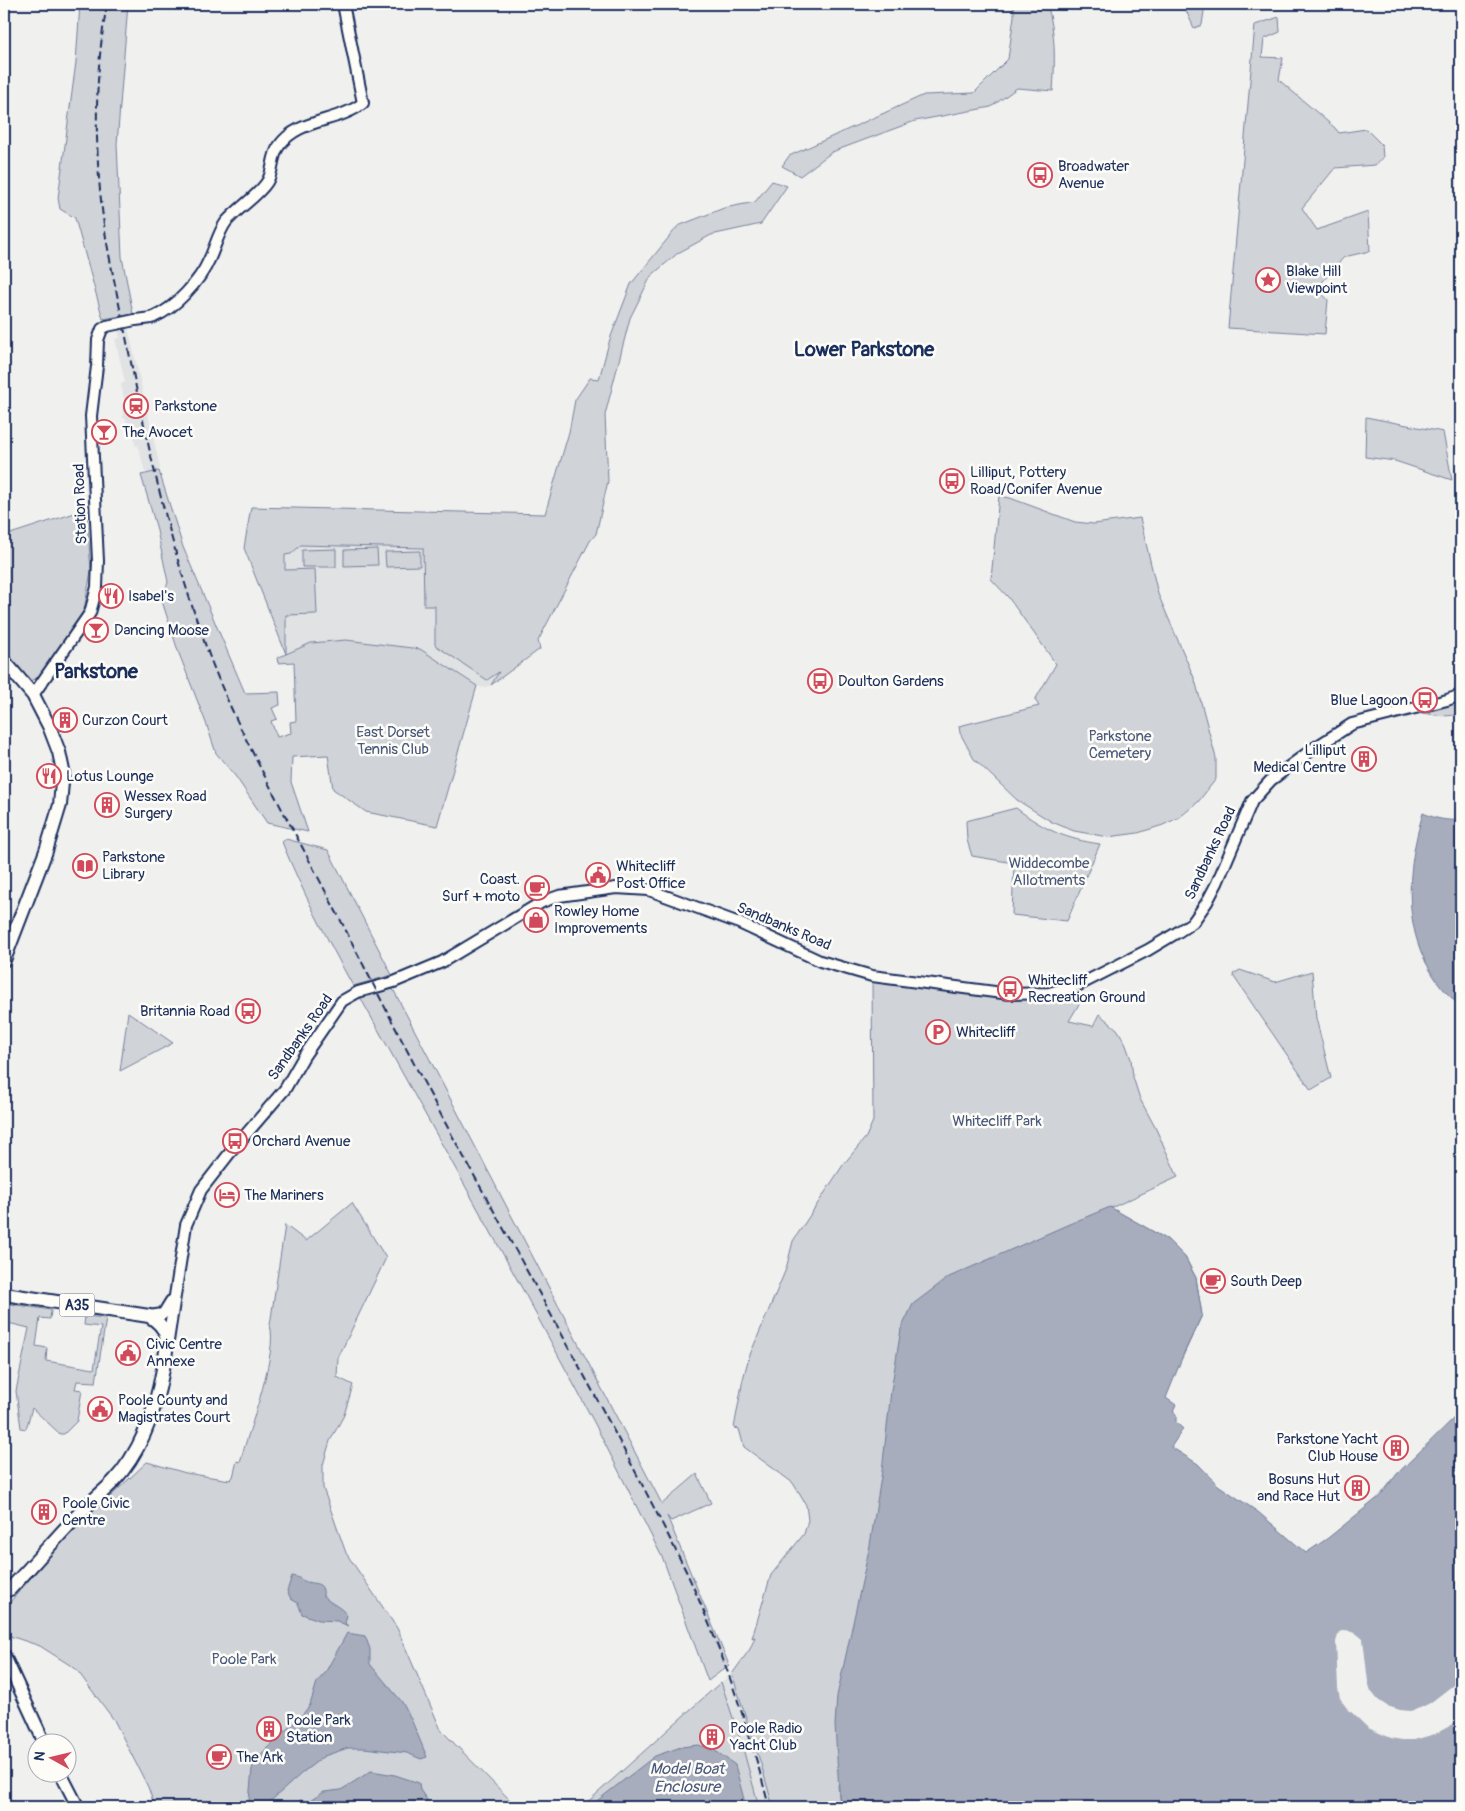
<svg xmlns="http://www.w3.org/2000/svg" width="1465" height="1811" font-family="Pangolin,sans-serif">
<rect width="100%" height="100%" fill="#f0f0ee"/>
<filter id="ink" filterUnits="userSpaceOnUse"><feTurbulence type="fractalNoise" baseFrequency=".02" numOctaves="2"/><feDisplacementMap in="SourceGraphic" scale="10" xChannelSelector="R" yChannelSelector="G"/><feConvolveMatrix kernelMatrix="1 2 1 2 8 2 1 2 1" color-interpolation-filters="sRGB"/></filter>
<g filter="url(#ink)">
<g fill="#e0e2e3">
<polygon points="101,258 114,266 160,467 159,471 166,503 156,511 147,472 145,472 138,445 135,446 133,424 127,425 126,418 123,418 122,404 125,403 121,384 125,382 115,339 120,338"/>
<polygon points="287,532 301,545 423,548 559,569 491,685 483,688 477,686 420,649 346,640 311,643 286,655 285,570"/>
<polygon points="732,1674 761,1764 773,1807 759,1807 742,1745 721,1682"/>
</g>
<g fill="#d0d3d8" stroke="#76819b">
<polygon points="80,4 128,4 117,144 122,257 133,314 103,319 75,218 60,209 58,198 76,62"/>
<path d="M1014 4H1047C1056 33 1055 62 1053 91L1017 88 991 107 915 121 832 152 800 176 782 166 789 156 924 95 974 93 1008 59 1014 16Z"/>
<polygon points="1183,4 1205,4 1202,25 1194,28"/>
<polygon points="1279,17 1280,32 1264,39 1262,57 1283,58 1279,80 1335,128 1339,133 1366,129 1382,145 1383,158 1375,165 1335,168 1302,208 1317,230 1368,212 1370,251 1344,257 1317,288 1328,300 1325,334 1228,328 1255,25"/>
<polygon points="772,181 787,186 761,224 711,235 678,253 651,276 630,318 605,415 608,481 596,534 590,541 538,641 540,649 491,685 499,672 487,680 435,645 435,606 424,606 423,548 301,545 291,554 285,555 285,570 315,569 317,614 286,615 286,654 311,643 346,640 420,649 477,686 437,826 366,812 333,789 328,755 292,757 291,782 308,832 267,823 236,777 216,753 206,723 178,651 162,601 168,582 156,526 141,475 159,471 183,547 245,693 279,692 280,705 272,708 277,719 271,721 277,737 291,733 290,722 296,721 294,662 278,663 277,658 286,654 244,548 251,507 545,514 569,432 575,400 590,378 599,379 610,339 631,284 678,226 724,208 755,202"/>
<polygon points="1366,417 1443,432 1452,480 1395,461 1365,457"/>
<polygon points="999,496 1010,498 1075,522 1094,524 1140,518 1158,594 1195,680 1216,758 1216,779 1198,802 1180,817 1163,825 1138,833 1108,837 1074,831 1052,822 1017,800 974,759 960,733 959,726 1039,706 1035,700 1056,664 1008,597 991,579"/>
<polygon points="81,511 85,513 87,516 91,571 84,610 39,677 30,681 4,652 4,536"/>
<polygon points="336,549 336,567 302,567 302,550"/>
<polygon points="377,549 378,565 344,566 344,550"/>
<polygon points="420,551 420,566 386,567 385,552"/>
<path d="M1461 700V713C1449 718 1436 715 1423 713L1426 709 1450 705Z"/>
<path d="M1016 808C1045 830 1065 839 1100 844L1067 921 1012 915 1014 863 972 856 967 840 966 821Z"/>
<path d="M286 839 328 850 392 975 353 986C327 939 302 891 282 842Z"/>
<polygon points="1240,970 1275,982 1312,971 1316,1018 1331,1078 1311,1090 1234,977 1233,974"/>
<polygon points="872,976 1010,994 1067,988 1082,999 1069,1021 1093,1026 1099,1014 1117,1029 1124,1040 1131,1059 1133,1077 1140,1099 1155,1127 1178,1177 1111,1208 1168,1240 1185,1257 1196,1278 1202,1315 1182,1358 838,1785 840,1807 773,1807 761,1764 732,1674 750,1649 755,1637 752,1638 771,1575 804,1534 808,1520 806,1505 793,1483 744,1447 739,1429 734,1428 743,1379 749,1357 786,1269 793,1241 843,1165 866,1137 873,1121"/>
<polygon points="393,989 662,1504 697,1474 711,1503 671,1521 667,1516 729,1665 708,1681 663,1559 595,1424 523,1290 360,997"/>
<polygon points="128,1012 173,1043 120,1071"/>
<path d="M352 1203 386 1258 338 1358 337 1377 353 1385 344 1415 330 1441 323 1465V1488L346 1553 397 1628 441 1730 517 1807H155L148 1787 114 1720 76 1669 40 1646 7 1635 4 1609 58 1546 147 1462 186 1473 230 1480 233 1477 237 1461 240 1462 242 1455C251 1425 278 1352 270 1325L285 1225 306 1241Z"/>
<polygon points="4,1303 51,1310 50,1319 40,1318 36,1346 47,1348 46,1361 94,1369 101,1327 84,1325 85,1316 106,1318 96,1382 77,1381 75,1389 82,1390 77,1421 64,1434 60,1434 32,1408 26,1429 21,1428 16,1391 29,1328 4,1322"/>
<polygon points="721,1682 742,1745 759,1807 582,1807"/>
</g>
<g fill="#a7adbd" stroke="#6f7b97">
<path d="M1423 813C1436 819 1447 821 1461 820V1007C1454 1000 1446 993 1440 985 1401 934 1406 871 1423 813Z"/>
<polygon points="1110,1207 1168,1240 1185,1257 1196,1278 1202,1315 1184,1353 1166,1398 1176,1405 1173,1412 1176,1414 1176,1422 1183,1429 1171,1447 1198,1464 1218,1485 1258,1512 1306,1553 1328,1538 1380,1496 1397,1474 1461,1411 1461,1807 840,1807 835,1725 837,1696 870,1545 882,1471 891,1391 901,1329 913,1304 949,1277 1067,1225"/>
<path d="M292 1576C298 1577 299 1578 304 1581 312 1585 325 1580 323 1596 331 1604 340 1606 347 1615L345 1623 348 1626 337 1621 319 1620 302 1614 298 1603 291 1599 287 1591Z"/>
<polygon points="347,1633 365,1636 370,1649 370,1664 402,1702 411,1719 427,1757 421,1759 407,1753 364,1748 348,1748 324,1756 302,1773 265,1806 257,1806 249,1801 252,1769 255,1762 264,1751 302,1715 310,1705 317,1682 325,1673"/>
<polygon points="699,1745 717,1752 735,1765 746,1807 589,1807 655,1756 681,1747"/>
<polygon points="371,1771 395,1775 419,1783 420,1790 432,1807 294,1807 300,1800 308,1802 324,1792 341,1790"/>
</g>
<polygon fill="#f0f0ee" points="1346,1630 1357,1634 1363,1639 1368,1682 1371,1691 1378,1700 1387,1706 1400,1710 1410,1711 1420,1708 1430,1703 1461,1679 1461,1717 1448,1727 1435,1734 1414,1740 1402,1740 1391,1738 1368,1728 1346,1707 1340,1698 1338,1688 1336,1642 1339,1632"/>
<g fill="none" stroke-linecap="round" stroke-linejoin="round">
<defs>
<g id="secondary">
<path d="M135 320C141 319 149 319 154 317 175 308 200 281 209 260 215 248 218 233 226 222 238 208 258 196 267 182 274 171 271 157 279 146 298 118 338 123 363 103L343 4"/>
<polyline points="33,695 90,613 97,587 98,561 91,416 97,366 98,340 102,329 107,326"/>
<polyline points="149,1316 163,1314 171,1301"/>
<polyline points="168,1341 186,1225 201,1190 229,1154 285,1089 304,1056 342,1001 358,992 394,982 442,962 542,902 559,896 616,888 649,890 739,923 820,961 872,976 1010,994 1049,993 1079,985 1148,950 1178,932 1193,922 1207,902 1217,883 1252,801 1271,780 1313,749 1352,724 1447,700 1461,695"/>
</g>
<g id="primary">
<polyline points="4,1655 45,1744"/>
<polyline points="61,1774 78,1807"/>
</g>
<g id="highway">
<polyline points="4,661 33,695 49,726 59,752 63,771 60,805 46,851 4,960"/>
<path d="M4 1294 149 1316C173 1330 167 1345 163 1369 156 1409 142 1451 113 1482 101 1494 88 1504 77 1516 54 1540 33 1565 10 1589L4 1591"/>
</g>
</defs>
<use href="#secondary" stroke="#1b2f5e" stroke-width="14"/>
<use href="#primary" stroke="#1b2f5e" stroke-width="15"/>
<use href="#highway" stroke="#1b2f5e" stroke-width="16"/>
<use href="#secondary" stroke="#fdfcf7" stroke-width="10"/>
<use href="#primary" stroke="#fdfcf7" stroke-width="11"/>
<use href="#highway" stroke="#fdfcf7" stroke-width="12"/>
<path stroke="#1b2f5e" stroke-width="2" stroke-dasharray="8 4" stroke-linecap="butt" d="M107 4C94 76 94 152 104 225 110 264 119 303 127 342 148 451 173 559 212 663 233 717 260 767 286 817 304 850 321 883 338 915 378 994 418 1073 460 1150 537 1289 615 1428 686 1571 721 1647 749 1726 769 1807"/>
<defs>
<polyline id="secondary-bridge" points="107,326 135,320"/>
</defs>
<use href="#secondary-bridge" stroke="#1b2f5e" stroke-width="14" stroke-linecap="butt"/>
<use href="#secondary-bridge" stroke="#fdfcf7" stroke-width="10"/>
</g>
</g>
<defs>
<symbol id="bus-ring" viewBox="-11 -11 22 22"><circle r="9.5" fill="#fdfcf7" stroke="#d1495b" stroke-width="1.5"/><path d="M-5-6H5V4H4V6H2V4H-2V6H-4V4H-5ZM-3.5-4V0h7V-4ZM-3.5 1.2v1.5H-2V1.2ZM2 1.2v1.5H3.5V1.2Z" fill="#d1495b"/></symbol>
<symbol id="sight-ring" viewBox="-11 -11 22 22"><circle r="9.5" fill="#fdfcf7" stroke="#d1495b" stroke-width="1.5"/><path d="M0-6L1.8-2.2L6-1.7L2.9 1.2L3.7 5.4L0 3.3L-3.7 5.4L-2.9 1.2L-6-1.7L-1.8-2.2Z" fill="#d1495b"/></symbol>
<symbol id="station-ring" viewBox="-11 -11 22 22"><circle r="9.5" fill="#fdfcf7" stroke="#d1495b" stroke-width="1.5"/><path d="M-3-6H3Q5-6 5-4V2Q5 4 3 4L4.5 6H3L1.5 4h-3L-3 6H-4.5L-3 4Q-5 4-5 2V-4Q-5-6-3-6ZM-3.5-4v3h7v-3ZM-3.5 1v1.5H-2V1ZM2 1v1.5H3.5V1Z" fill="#d1495b"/></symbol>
<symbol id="bar-ring" viewBox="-11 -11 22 22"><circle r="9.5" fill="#fdfcf7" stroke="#d1495b" stroke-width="1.5"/><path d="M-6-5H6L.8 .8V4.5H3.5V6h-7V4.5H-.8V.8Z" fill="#d1495b"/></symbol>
<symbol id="restaurant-ring" viewBox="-11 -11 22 22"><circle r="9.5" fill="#fdfcf7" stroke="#d1495b" stroke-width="1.5"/><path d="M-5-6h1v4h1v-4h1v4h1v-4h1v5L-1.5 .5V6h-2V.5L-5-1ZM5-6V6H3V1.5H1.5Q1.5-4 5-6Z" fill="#d1495b"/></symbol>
<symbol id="building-ring" viewBox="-11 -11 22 22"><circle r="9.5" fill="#fdfcf7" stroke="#d1495b" stroke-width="1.5"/><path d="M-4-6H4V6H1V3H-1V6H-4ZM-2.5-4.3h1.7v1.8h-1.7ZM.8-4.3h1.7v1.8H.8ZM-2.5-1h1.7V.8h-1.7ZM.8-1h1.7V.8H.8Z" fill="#d1495b"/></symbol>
<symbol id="library-ring" viewBox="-11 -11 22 22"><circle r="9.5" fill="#fdfcf7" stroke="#d1495b" stroke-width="1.5"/><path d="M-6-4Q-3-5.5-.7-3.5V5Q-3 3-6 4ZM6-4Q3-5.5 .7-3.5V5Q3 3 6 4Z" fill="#d1495b"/></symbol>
<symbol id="civic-ring" viewBox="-11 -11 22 22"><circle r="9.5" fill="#fdfcf7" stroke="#d1495b" stroke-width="1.5"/><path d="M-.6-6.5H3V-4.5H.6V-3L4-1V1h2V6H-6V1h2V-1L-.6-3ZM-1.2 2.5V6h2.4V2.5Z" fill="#d1495b"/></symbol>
<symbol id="cafe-ring" viewBox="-11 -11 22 22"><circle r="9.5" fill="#fdfcf7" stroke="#d1495b" stroke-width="1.5"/><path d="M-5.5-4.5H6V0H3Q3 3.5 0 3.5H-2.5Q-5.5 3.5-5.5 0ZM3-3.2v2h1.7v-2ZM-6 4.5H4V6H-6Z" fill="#d1495b"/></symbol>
<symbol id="shop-ring" viewBox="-11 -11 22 22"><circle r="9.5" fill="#fdfcf7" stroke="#d1495b" stroke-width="1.5"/><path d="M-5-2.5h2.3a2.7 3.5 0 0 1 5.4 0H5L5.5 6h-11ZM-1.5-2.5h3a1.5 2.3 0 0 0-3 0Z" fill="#d1495b"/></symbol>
<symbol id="parking-ring" viewBox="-11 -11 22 22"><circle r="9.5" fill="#fdfcf7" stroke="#d1495b" stroke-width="1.5"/><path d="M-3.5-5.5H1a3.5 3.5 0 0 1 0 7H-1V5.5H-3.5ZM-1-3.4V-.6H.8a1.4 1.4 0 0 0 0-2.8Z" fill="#d1495b"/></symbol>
<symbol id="hotel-ring" viewBox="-11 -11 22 22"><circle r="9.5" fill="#fdfcf7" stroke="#d1495b" stroke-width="1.5"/><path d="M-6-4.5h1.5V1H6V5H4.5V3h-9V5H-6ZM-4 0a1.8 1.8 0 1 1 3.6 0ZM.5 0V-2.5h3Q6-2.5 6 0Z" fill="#d1495b"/></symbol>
</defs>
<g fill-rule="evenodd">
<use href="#bus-ring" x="1026" y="161" width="28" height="28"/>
<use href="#sight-ring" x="1254" y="266" width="28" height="28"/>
<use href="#station-ring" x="122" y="392" width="28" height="28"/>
<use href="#bar-ring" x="90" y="418" width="28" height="28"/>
<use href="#bus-ring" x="938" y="467" width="28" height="28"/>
<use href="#restaurant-ring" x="97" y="582" width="28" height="28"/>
<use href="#bar-ring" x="82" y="616" width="28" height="28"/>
<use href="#bus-ring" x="806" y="667" width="28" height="28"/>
<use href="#bus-ring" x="1411" y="686" width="28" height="28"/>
<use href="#building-ring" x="51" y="706" width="28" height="28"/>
<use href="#building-ring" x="1350" y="745" width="28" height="28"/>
<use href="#restaurant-ring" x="35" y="762" width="28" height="28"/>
<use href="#building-ring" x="93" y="791" width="28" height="28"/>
<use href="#library-ring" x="71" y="852" width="28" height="28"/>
<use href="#civic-ring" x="584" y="861" width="28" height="28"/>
<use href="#cafe-ring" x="523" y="874" width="28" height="28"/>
<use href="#shop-ring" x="522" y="906" width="28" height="28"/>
<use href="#bus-ring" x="996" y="975" width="28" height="28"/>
<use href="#bus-ring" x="234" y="997" width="28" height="28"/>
<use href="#parking-ring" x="924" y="1018" width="28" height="28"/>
<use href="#bus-ring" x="221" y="1127" width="28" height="28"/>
<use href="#hotel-ring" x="213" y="1181" width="28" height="28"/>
<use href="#cafe-ring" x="1199" y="1267" width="28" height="28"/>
<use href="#civic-ring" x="114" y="1339" width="28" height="28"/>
<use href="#civic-ring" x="86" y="1395" width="28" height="28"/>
<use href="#building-ring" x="1382" y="1434" width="28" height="28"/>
<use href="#building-ring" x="1343" y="1474" width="28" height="28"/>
<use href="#building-ring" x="30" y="1498" width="28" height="28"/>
<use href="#building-ring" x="255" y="1715" width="28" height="28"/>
<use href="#building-ring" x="698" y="1723" width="28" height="28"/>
<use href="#cafe-ring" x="205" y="1743" width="28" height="28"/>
</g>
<g text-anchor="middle" stroke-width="5" stroke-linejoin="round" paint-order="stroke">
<rect fill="#fdfcf7" stroke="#5f6c8c" stroke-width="1" x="59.5" y="1293.5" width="35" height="23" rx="4"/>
<g font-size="14" font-weight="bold" fill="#1b2f5e">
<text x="77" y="1310">A35</text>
</g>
<g font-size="15" fill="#1b2f5e" stroke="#fdfcf7" text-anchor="start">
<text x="1058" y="171">Broadwater<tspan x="1058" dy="17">Avenue</tspan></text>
<text x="1286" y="276">Blake Hill<tspan x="1286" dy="17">Viewpoint</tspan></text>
<text x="154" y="411">Parkstone</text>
<text x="122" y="437">The Avocet</text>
<text x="970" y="477">Lilliput, Pottery<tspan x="970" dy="17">Road/Conifer Avenue</tspan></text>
<text x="128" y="601">Isabel's</text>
<text x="114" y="635">Dancing Moose</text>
<text x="838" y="686">Doulton Gardens</text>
<text x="1408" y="705" text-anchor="end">Blue Lagoon</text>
<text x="82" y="725">Curzon Court</text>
<text x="1346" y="755" text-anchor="end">Lilliput<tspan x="1346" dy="17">Medical Centre</tspan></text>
<text x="66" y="781">Lotus Lounge</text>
<text x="124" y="801">Wessex Road<tspan x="124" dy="17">Surgery</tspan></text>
<text x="102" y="862">Parkstone<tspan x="102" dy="17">Library</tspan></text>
<text x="616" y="871">Whitecliff<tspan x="616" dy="17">Post Office</tspan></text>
<text x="520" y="884" text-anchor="end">Coast.<tspan x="520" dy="17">Surf + moto</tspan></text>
<text x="554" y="916">Rowley Home<tspan x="554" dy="17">Improvements</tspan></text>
<text x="1028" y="985">Whitecliff<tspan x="1028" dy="17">Recreation Ground</tspan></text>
<text x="230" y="1016" text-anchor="end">Britannia Road</text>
<text x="956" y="1037">Whitecliff</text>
<text x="252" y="1146">Orchard Avenue</text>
<text x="244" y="1200">The Mariners</text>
<text x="1230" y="1286">South Deep</text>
<text x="146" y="1349">Civic Centre<tspan x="146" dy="17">Annexe</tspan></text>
<text x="118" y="1405">Poole County and<tspan x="118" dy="17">Magistrates Court</tspan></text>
<text x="1378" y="1444" text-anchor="end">Parkstone Yacht<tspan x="1378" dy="17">Club House</tspan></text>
<text x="1340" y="1484" text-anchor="end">Bosuns Hut<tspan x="1340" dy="17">and Race Hut</tspan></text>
<text x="62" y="1508">Poole Civic<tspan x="62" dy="17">Centre</tspan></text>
<text x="286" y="1725">Poole Park<tspan x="286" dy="17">Station</tspan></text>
<text x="730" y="1733">Poole Radio<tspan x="730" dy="17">Yacht Club</tspan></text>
<text x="236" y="1762">The Ark</text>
</g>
<g font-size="15" fill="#1b2f5e" stroke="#fdfcf7">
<text transform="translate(80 504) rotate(-92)" y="5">Station Road</text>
<text transform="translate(1210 853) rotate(-65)" y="5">Sandbanks Road</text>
<text transform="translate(784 926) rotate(23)" y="5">Sandbanks Road</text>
<text transform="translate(300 1037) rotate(-55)" y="5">Sandbanks Road</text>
</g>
<g font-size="15" fill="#48587c" stroke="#fdfcf7">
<text x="393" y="737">East Dorset<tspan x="393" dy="17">Tennis Club</tspan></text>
<text x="1120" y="741">Parkstone<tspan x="1120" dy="17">Cemetery</tspan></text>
<text x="1049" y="868">Widdecombe<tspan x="1049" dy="17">Allotments</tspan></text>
<text x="997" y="1126">Whitecliff Park</text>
<text x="244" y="1664">Poole Park</text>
</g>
<g font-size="16" font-style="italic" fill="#4c5b7f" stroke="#fdfcf7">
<text x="687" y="1774">Model Boat<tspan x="687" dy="18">Enclosure</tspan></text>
</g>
<g font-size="20" font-weight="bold" fill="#1b2f5e" stroke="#fdfcf7">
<text x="864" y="356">Lower Parkstone</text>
<text x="96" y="678">Parkstone</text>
</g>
</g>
<rect width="1465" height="1811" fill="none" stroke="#fdfcf7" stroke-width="20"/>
<rect x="10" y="10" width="1445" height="1791" fill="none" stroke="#1b2f5e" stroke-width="2" filter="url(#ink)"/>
<g transform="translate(52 1758) rotate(278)"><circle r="24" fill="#fdfcf7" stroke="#a3aaba"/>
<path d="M0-4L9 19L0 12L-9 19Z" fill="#d1495b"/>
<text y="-8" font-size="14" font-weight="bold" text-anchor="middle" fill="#1b2f5e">N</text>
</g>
</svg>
